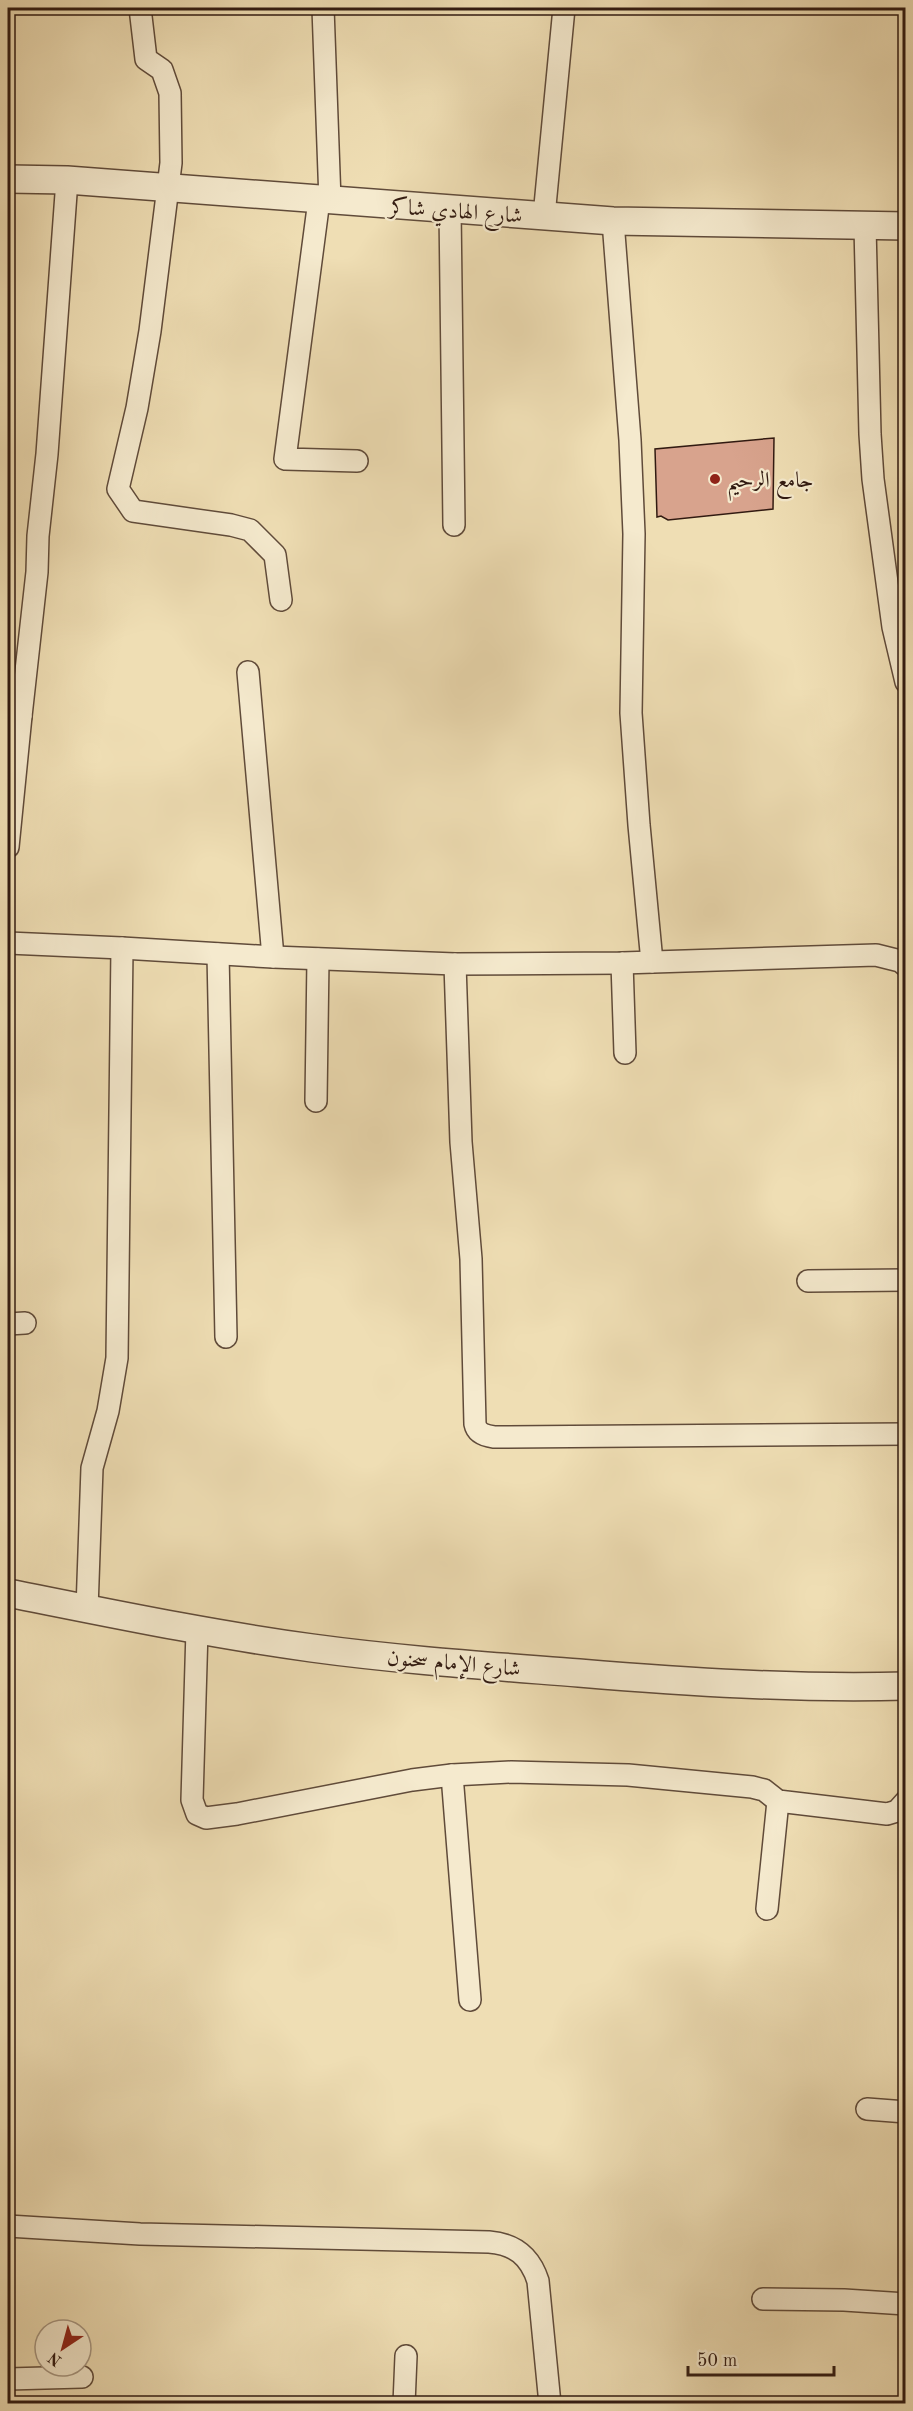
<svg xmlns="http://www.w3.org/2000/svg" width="913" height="2411" font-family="'Old Standard TT',Amiri,serif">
<rect width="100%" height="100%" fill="#efdeb4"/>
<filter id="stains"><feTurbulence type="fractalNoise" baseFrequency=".00333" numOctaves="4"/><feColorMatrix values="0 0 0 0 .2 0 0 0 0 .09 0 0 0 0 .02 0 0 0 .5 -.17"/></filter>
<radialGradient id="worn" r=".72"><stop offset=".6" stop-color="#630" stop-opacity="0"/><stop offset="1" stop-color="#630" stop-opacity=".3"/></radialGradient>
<polygon fill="#d8a38d" stroke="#311a11" stroke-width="1.5" points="774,438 773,509 668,520 661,516 657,517 655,449"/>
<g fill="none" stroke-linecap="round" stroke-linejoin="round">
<defs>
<g id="minor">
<polyline points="140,8 146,59 162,70 170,93 171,163 150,331 137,408 118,489 133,511 231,525 250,530 275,555 281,600"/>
<polyline points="323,8 330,201"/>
<polyline points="319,200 285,459 357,461"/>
<polyline points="450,209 454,525"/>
<polyline points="544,216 564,8"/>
<polyline points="613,221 630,440 634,534 631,713 639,825 652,962"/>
<polyline points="865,226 870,434 873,479 893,627 906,682"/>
<polyline points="248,672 273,957"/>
<polyline points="8,715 21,716 37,572 38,536 47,454 67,180"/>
<polyline points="8,847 21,716"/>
<polyline points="8,943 122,948 273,957 455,964 622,963 876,955 900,961 906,966"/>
<polyline points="218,954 226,1337"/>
<polyline points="622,963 625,1053"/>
<path d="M455 964 461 1142 471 1259 475 1424C477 1434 486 1436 494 1437L906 1434"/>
<polyline points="316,1101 318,959"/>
<polyline points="808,1281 906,1280"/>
<polyline points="8,1324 25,1323"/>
<polyline points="87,1609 92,1468 108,1411 117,1358 122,948"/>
<polyline points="197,1630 192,1800 197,1814 206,1818 237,1814 412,1780 452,1775 511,1772 628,1775 752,1787 764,1790 778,1801 887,1814 897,1811 906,1801"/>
<polyline points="452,1775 470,2000"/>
<polyline points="767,1909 778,1801"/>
<polyline points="867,2109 906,2112"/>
<path d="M8 2226 140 2234 489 2242C515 2244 530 2256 538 2281L550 2404"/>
<polyline points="763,2299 844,2300 906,2304"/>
<polyline points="8,2379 82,2377"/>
<polyline points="404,2404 406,2356"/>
</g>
<g id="tertiary">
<polyline points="8,179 67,180 613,221 906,226"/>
<path d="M8 1593C109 1613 209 1634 312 1648 400 1660 490 1666 579 1673 688 1682 796 1689 906 1686"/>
</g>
</defs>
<use href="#minor" stroke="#604b3a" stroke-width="24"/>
<use href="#tertiary" stroke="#604b3a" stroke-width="30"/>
<use href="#minor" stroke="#f5eace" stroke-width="21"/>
<use href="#tertiary" stroke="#f5eace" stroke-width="27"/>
</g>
<circle fill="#8f2418" stroke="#f5eace" stroke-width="2" cx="715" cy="479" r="6"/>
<g text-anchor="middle" stroke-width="4.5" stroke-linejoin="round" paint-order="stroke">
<g font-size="22" fill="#311a11" stroke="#f5eace">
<text transform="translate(456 210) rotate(4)" y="8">شارع الهادي شاكر</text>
<text transform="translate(454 1662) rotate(5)" y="8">شارع الإمام سحنون</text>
</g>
<g font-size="22" fill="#311a11" stroke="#f5eace" text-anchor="start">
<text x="727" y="487">جامع الرحيم</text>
</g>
</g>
<rect width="913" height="2411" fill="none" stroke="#efdeb4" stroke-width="30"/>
<rect x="9" y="9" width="895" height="2393" fill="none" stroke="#311a11" stroke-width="3"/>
<rect x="15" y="15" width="883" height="2381" fill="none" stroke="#311a11" stroke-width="1.5"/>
<g transform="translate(63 2348) rotate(216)"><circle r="28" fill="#f5eace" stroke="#a79782" stroke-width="1.5"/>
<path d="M0-4.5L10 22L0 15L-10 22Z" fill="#8f2418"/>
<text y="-9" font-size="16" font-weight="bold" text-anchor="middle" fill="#311a11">N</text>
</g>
<path d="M688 2366v9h146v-9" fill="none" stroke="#311a11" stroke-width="3"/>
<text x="697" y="2366" font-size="18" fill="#311a11" stroke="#f5eace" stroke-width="4.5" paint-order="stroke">50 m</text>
<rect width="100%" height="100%" filter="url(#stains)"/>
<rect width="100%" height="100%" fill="url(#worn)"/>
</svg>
